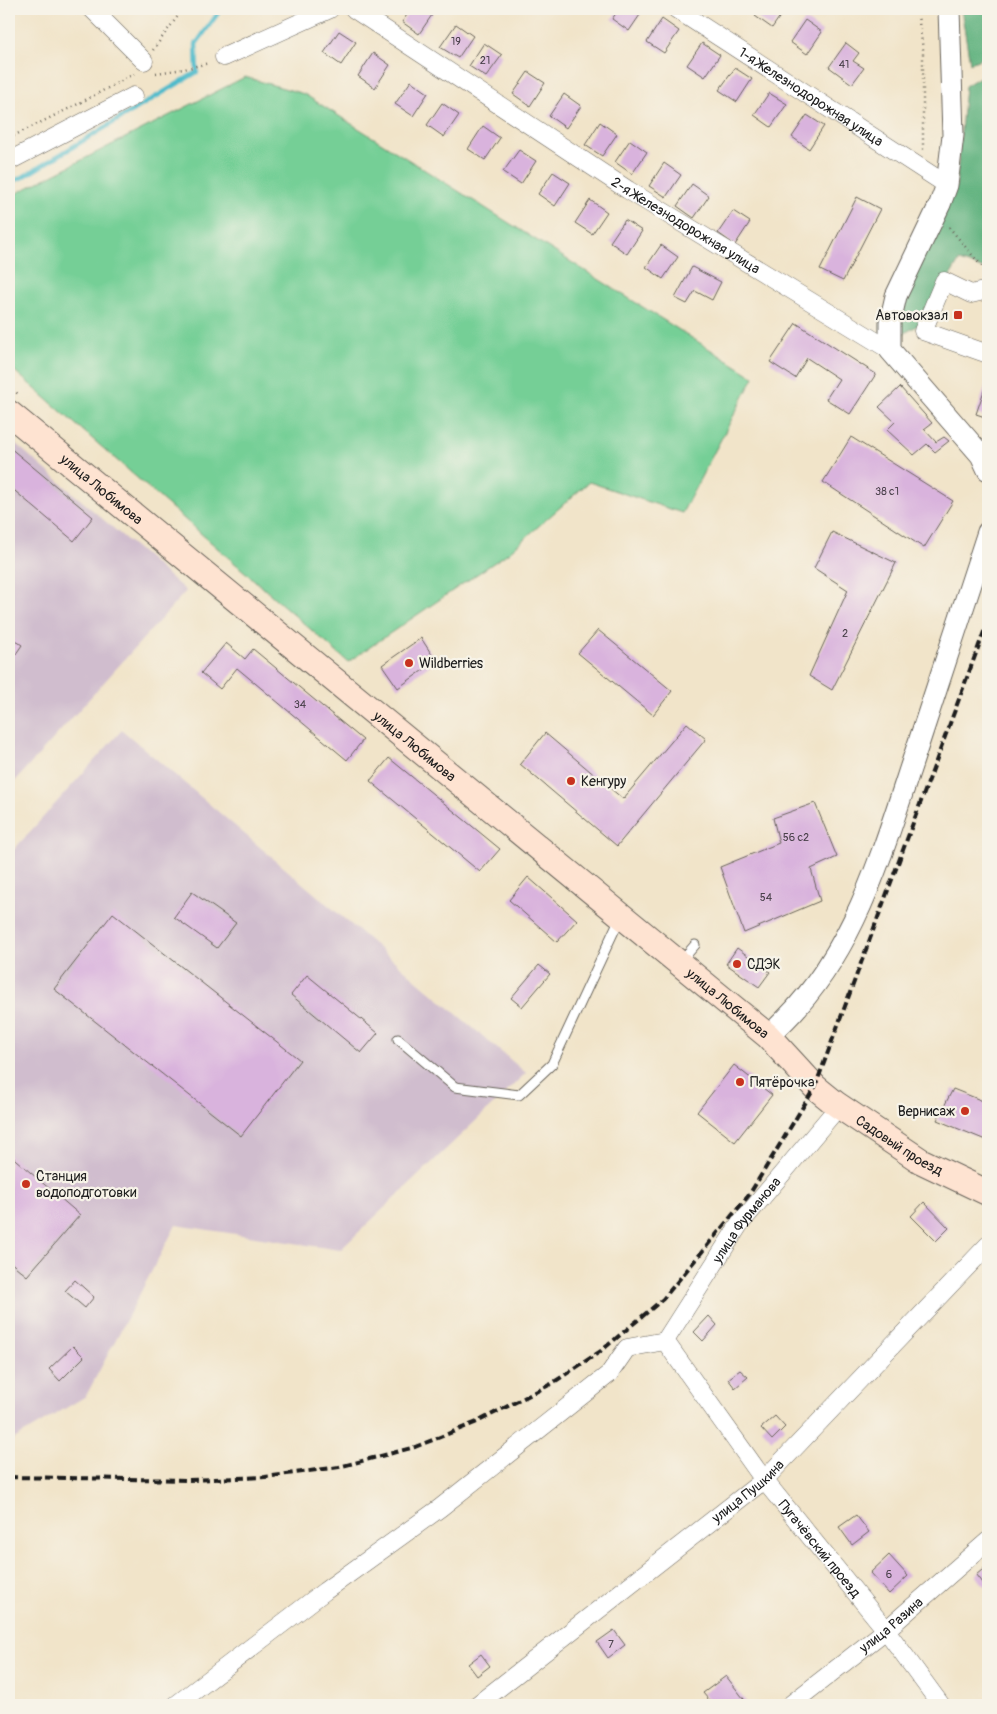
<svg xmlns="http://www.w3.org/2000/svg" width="997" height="1714" font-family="Pangolin,sans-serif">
<rect width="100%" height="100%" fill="#f7f3e8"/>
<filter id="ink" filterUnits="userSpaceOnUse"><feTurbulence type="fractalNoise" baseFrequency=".02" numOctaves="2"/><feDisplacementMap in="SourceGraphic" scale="10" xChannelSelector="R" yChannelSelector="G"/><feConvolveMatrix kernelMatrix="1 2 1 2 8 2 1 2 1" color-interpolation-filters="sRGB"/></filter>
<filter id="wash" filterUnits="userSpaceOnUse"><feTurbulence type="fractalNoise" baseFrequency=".0096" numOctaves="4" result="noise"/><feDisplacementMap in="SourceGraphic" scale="20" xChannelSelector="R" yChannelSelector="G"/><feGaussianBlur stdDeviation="1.12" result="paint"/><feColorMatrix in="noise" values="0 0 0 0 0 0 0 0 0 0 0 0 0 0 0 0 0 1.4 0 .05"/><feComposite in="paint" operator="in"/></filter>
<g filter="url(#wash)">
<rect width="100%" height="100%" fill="#f1e4c9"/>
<g fill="#d0bdce">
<polygon points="9,438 186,591 9,788"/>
<polygon points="122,730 526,1073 340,1250 176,1225 86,1396 9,1442 9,855"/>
</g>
<polygon fill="#75cf96" stroke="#487659" points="245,77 304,94 754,377 682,513 589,482 508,553 348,662 9,366 9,197"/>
<g fill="#60b27f" stroke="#3e674e">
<polygon points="961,9 988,9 988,56 970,63"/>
<polygon points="988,72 988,270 959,261 922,323 898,337 910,279 956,188 965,86"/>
</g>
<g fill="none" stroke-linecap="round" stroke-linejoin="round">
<polyline stroke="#4fbbcb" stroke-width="4.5" points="9,183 23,177 197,72 196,44 221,9"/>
</g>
<g id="blocks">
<g fill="#d9b3dd">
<polygon points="411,9 430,9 434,12 419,34 402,22"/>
<polygon points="619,9 644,9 629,31 612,19"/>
<polygon points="760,9 785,9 772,28 755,16"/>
<polygon points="662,19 679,31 664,53 647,42"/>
<polygon points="805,20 822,32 807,54 790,42"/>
<polygon points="456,24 473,36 458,58 440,47"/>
<polygon points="339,31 356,42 341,65 324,53"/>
<polygon points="484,43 502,55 486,77 469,66"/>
<polygon points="702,43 720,55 705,77 687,65"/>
<polygon points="846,43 859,53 853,61 864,68 852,84 829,67"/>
<polygon points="373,53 390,65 375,88 358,76"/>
<polygon points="735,68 752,79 737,102 719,90"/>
<polygon points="528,72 545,83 530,106 513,94"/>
<polygon points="411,81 428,93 413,116 395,104"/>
<polygon points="769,93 787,104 771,127 754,115"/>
<polygon points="564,94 581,106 566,128 549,116"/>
<polygon points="442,103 459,115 444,137 427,125"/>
<polygon points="807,115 824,126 809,149 792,137"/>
<polygon points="600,122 617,134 602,156 585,145"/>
<polygon points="483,126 500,138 485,160 468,149"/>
<polygon points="630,140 647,152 632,174 615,162"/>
<polygon points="519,150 536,161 521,184 503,172"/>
<polygon points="664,163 681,175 666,197 649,186"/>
<polygon points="553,172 570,183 555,206 538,194"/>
<polygon points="692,184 709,196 694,218 677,206"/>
<polygon points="857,197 880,209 843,281 820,270"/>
<polygon points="590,200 607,212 592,234 575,223"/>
<polygon points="733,211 750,222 735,245 718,233"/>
<polygon points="625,220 642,231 627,254 610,242"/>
<polygon points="661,245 678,257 663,279 646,267"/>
<polygon points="692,267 721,282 712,300 695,291 687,304 675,298"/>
<polygon points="796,323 876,374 850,414 826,399 839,379 807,358 795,378 770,362"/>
<polygon points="988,379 988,418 976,414"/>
<polygon points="900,387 932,423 924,429 936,442 944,437 949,441 935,452 927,444 914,455 887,430 895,422 879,407"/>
<polygon points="851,437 953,501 924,548 823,482"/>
<polygon points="9,447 93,517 74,541 9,486"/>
<polygon points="832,532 896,563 832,690 809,676 848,590 814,568"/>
<polygon points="598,630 672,691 653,715 578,653"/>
<polygon points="9,636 22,645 9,664"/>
<polygon points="421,638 436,661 398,688 382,665"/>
<polygon points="226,643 245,659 253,649 363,740 347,760 237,668 220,689 201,673"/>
<polygon points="687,723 706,739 617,846 520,764 545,733 623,799"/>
<polygon points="389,758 500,849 480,872 370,781"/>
<polygon points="815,803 837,857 811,869 820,901 744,933 720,867 779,843 773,818"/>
<polygon points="528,877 577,920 557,942 509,900"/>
<polygon points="192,892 236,923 217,948 174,917"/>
<polygon points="113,913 300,1060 241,1136 54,989"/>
<polygon points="737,948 770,972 759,987 726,964"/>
<polygon points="539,965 550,974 522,1007 511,998"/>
<polygon points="307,975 378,1033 361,1053 291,995"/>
<polygon points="734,1065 772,1095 735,1142 697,1112"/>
<polygon points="953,1089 988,1103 988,1141 937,1120"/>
<polygon points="9,1154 80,1215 27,1276 9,1261"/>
<polygon points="924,1202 949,1228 936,1241 911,1216"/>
<polygon points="75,1280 94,1297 85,1308 65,1291"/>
<polygon points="709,1316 717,1325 703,1341 694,1332"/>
<polygon points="73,1346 84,1357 60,1381 49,1369"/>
<polygon points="740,1370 748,1377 735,1388 728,1379"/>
<polygon points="775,1416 785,1427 772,1440 761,1428"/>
<polygon points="856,1515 869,1532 852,1545 839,1527"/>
<polygon points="889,1555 908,1576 889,1594 870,1573"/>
<polygon points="988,1565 988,1584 985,1587 976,1575"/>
<polygon points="614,1630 625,1645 608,1658 597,1642"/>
<polygon points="481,1654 490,1666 477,1676 468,1664"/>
<polygon points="726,1676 747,1703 745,1705 713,1705 703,1693"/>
</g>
</g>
</g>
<g filter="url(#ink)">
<use href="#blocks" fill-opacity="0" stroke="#676259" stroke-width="1"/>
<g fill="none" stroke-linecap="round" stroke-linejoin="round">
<defs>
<g id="service">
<polyline points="681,961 695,945"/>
<polyline points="398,1039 455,1087 519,1095 552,1064 620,918"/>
</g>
<g id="minor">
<polyline points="92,9 144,61"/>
<path id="s1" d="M354 9 628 190 890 350"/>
<path id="s2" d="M676 9 947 185"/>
<polyline points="224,57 330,9"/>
<polyline points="9,161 134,96"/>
<polyline points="988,290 971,294 944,281 923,331 988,354"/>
<path id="s3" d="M665 1341 764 1480 886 1630 941 1705"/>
<path id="s4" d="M665 1341 739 1225 839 1106"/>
<polyline points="176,1705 325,1591 440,1508 609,1374 627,1348 665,1341"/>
<path id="s5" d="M477 1705 764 1480 988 1245"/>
<path id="s6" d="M790 1705 886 1630 988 1541"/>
</g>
<g id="tertiary">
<polyline points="949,9 953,135 947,185 940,204 896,296 890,322 890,350 981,455 988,470"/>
<path d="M768 1036C854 962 882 852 917 748 941 676 964 604 988 532"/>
</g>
<g id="secondary">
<path id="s7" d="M9 413 768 1036 815 1087 836 1104 921 1161 988 1193"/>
</g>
</defs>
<use href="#service" stroke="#676259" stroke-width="11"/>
<use href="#minor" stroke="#676259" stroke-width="19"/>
<use href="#tertiary" stroke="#676259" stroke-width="23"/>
<use href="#secondary" stroke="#676259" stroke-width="27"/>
<g stroke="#676259" stroke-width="2.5" stroke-dasharray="1 4" stroke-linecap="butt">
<polyline points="917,9 923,49 923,150"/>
<polyline points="153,50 183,9"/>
<polyline points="156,73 184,69 209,63"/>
<polyline points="9,138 78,104 134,74"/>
<polyline points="949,227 988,274"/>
<polyline points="9,386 19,395"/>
</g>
<use href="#service" stroke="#fff" stroke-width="9"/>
<use href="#minor" stroke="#fff" stroke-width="18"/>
<use href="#tertiary" stroke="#fff" stroke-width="21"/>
<use href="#secondary" stroke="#fee3d1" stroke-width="25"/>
<polyline stroke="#1c1c1c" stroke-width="4" stroke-dasharray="8 4" stroke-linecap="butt" points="9,1477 189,1480 265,1477 339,1467 415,1447 477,1422 551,1384 601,1351 663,1299 749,1195 815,1087 988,621"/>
</g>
</g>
<g fill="#c8321e" stroke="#f7f3e8" stroke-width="2">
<rect x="953" y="310" width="10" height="10" rx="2.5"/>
<circle cx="409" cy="663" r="5"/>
<circle cx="571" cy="781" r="5"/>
<circle cx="737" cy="964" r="5"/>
<circle cx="740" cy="1082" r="5"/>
<circle cx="965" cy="1111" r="5"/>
<circle cx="26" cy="1184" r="5"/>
</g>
<g text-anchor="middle" stroke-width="4.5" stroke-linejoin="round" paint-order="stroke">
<g font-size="11" fill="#4b424c">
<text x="456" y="45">19</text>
<text x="485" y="64">21</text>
<text x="844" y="68">41</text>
<text x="887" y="495">38 с1</text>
<text x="845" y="637">2</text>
<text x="300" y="708">34</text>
<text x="796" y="841">56 с2</text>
<text x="766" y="901">54</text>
<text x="889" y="1578">6</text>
<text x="611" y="1648">7</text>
</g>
<g font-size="14" fill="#1c1c1c" stroke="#f7f3e8">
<text dy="5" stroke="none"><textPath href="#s2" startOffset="161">1-я Железнодорожная улица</textPath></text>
<text dy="5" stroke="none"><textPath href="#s1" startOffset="396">2-я Железнодорожная улица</textPath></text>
<text dy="5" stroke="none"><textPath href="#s7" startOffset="120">улица Любимова</textPath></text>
<text dy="5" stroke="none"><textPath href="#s7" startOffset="525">улица Любимова</textPath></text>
<text dy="5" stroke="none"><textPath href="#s7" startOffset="930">улица Любимова</textPath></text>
<text dy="5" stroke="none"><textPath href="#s7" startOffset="1154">Садовый проезд</textPath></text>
<text dy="5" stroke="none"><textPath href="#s4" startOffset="146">улица Фурманова</textPath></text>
<text dy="5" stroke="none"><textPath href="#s5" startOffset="345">улица Пушкина</textPath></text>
<text dy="5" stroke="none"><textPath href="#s3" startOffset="259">Пугачёвский проезд</textPath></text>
<text dy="5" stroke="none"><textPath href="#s6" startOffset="129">улица Разина</textPath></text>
</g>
<g font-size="14" fill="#1c1c1c" stroke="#f7f3e8" text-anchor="start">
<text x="948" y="320" text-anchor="end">Автовокзал</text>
<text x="419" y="668">Wildberries</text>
<text x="581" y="786">Кенгуру</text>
<text x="747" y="969">СДЭК</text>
<text x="750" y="1087">Пятёрочка</text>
<text x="955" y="1116" text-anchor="end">Вернисаж</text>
<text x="36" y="1181">Станция<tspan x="36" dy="16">водоподготовки</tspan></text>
</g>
</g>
<rect width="997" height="1714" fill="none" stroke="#f7f3e8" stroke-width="30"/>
</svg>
